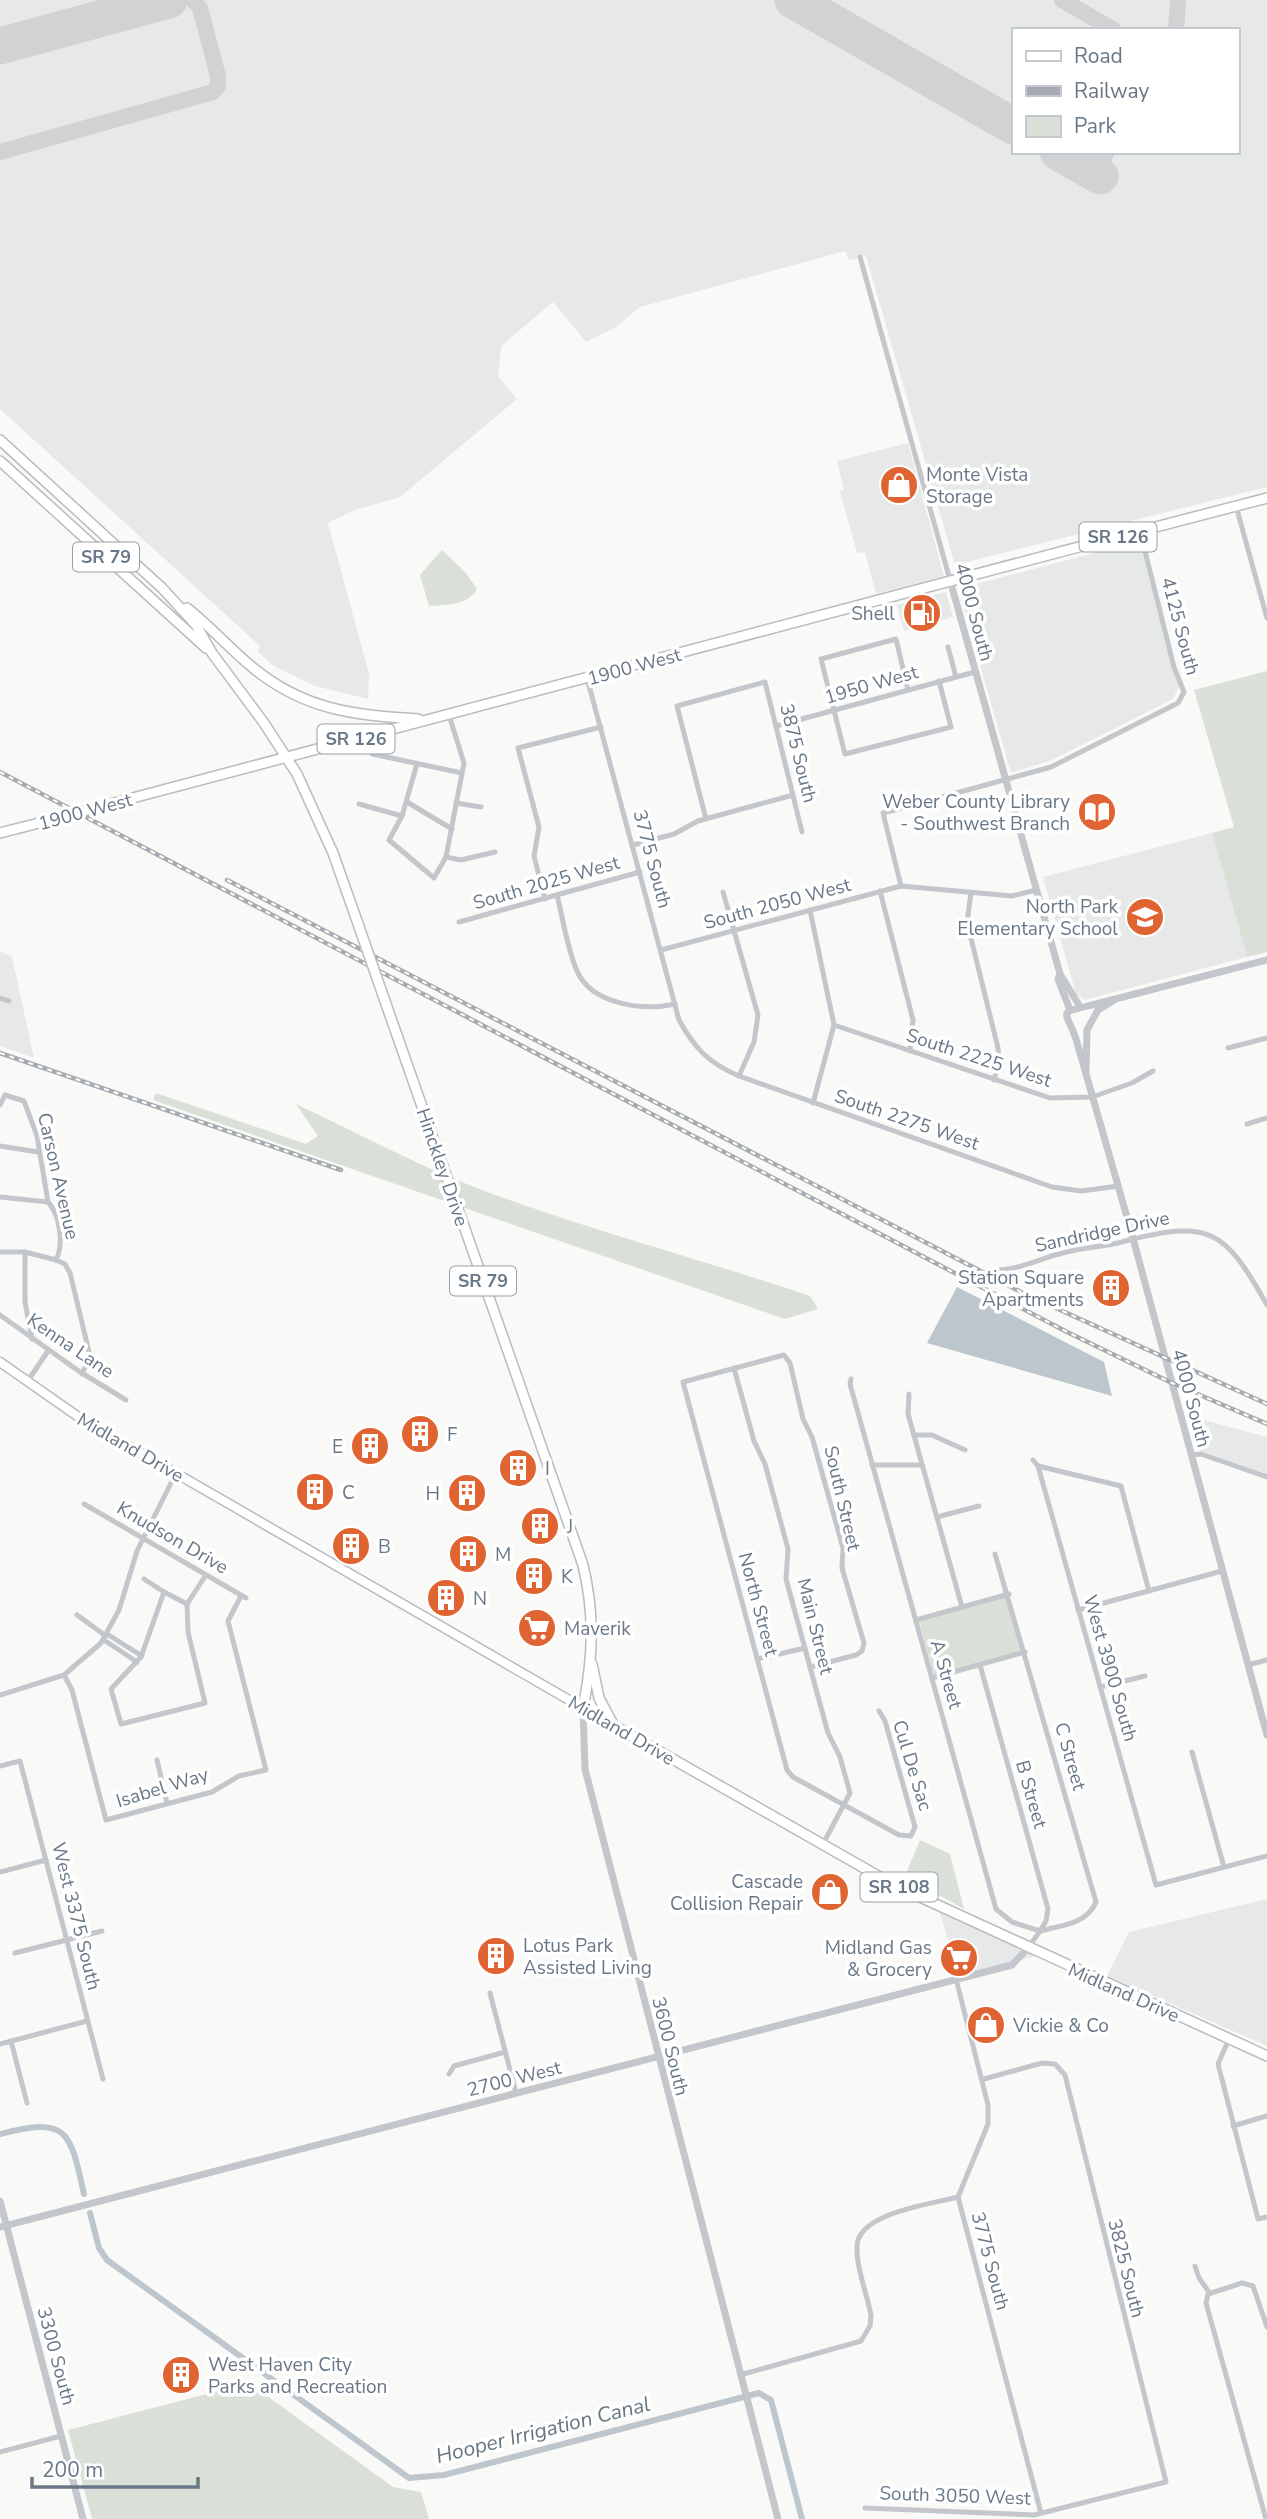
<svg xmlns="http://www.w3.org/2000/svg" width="1267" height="2519" font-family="'Nunito Sans',sans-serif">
<rect width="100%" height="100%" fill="#f9f9f7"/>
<g fill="#e7e8e8" fill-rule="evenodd">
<path d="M0 0H1267V487L955 565 866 256 849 260 845 251 640 307 616 327 586 342 553 302 501 346 498 376 517 399 400 497 355 510 328 523 369 674 368 699 315 686 274 666 257 651 260 646 0 409ZM1013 30H1237V152H1013Z"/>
<polygon points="908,443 944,576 876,594 865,552 857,553 840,492 844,490 837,461"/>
<polygon points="1141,541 1180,684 1173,699 1052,760 1011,773 962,602 972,585"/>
<polygon points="946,592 953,617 904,631 897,605"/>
<polygon points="1212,833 1247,957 1085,1000 1076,994 1043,877"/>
<polygon points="0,951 12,957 34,1058 0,1046"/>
<polygon points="1189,1416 1267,1437 1267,1474 1198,1450"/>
<polygon points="1267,1899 1267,2046 1107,1976 1129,1932"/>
<polygon points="938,1906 1036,1956 958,1975"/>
</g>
<g fill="#dae0d8">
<path d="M442 550 465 572 477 589C468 606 445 605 429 606L420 575Z"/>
<polygon points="1267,671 1267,952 1247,957 1212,833 1234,827 1194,690"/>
<path d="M156 1093 306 1144 318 1136 296 1104C360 1134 424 1169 490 1193 596 1232 704 1260 810 1296L818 1309 785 1319 153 1100Z"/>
<polygon points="1007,1597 1023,1651 934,1676 919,1621"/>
<polygon points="920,1840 950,1854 964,1909 905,1876"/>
<polygon points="249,2383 393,2487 421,2492 429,2519 92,2519 68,2430"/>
</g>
<polygon fill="#bdc6cc" points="957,1287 1104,1362 1112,1396 927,1343"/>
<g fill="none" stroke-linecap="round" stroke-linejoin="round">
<g stroke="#bdc6cc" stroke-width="6">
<path d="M0 2134C68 2116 70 2131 84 2194"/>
<polyline points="90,2213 99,2248 107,2260 409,2478 444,2475 759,2393 771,2400 802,2519"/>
</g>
<g stroke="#d0d2d4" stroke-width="16">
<polyline points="1062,0 1114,30"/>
<polyline points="1176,30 1178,0"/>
<polyline points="0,152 213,92 218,86 218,76 200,8 193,0"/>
<polyline points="1095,173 1107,152"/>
</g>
<g stroke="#d0d2d4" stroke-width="37">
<polyline points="793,0 1013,126"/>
<polyline points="0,46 169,0"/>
<polyline points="1058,152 1100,176"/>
</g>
<defs>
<polyline id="secondary" points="0,1362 80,1418 583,1708"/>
<g id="primary">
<polyline points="0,440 162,588 196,625 212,653 264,723 297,774 333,853 356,918"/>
<polyline points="0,461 206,648"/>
<path d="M187 608C210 626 229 648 252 667 304 710 353 715 418 719"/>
<path d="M110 804C496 701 881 598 1267 498"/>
<polyline points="0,833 47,821"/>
<path d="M386 1004 583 1565C595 1615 593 1658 583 1708L894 1885 1267 2056"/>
<polyline points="592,1664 599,1698 614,1726"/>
</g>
</defs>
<use href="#secondary" stroke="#b7bcc1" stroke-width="11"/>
<use href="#primary" stroke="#b8bcc0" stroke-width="12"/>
<g stroke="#c3c6ca" stroke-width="5">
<polyline points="860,257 950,580"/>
<polyline points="1236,506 1267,618"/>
<polyline points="948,647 956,677"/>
<path d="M587 678 679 1020C695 1049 709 1063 739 1076L1052 1187 1081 1191 1119 1186"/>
<polyline points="908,690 896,639 821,659 845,754 951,727 939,681"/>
<polyline points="776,726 975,672"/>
<polyline points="372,754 462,773"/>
<polyline points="417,764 402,816 389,840 434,878 446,857 464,763 449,715"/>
<polyline points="407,802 452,829"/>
<polyline points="456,803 481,807"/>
<polyline points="359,804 402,816"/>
<polyline points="706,819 677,706 765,682 802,832"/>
<polyline points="633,845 674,834 698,821 793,795"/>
<polyline points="446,857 461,860 495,852"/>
<polyline points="901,886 883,813 1051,767 1178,703 1184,692 1174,667 1140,531"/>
<polyline points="880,891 913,1020 910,1051"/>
<polyline points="723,892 758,1015 754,1042 739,1076"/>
<polyline points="971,893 967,922 998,1048 999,1062 994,1080"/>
<path d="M557 895C563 919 567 948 577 971 592 1005 644 1011 675 1004"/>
<polyline points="545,899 534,856 539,827 518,748 601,727"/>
<polyline points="810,910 834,1025 813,1103"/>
<polyline points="459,922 640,872"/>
<polyline points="661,950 901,886 1012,896 1036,890"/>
<polyline points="0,998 9,1001"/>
<polyline points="834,1025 1050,1098 1092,1097 1132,1083 1153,1071"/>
<polyline points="1228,1048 1267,1038"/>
<path d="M0 1105 5 1095 24 1101 37 1136 48 1202C60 1215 64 1244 56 1260L65 1264 70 1273 90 1356 82 1374"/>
<polyline points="1247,1124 1267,1118"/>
<polyline points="0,1146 38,1152"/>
<polyline points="0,1197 48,1202"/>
<polyline points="0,1252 25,1252 56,1260"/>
<polyline points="25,1252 25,1302 32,1339"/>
<path d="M992 1270C1016 1271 1036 1260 1059 1254 1079 1248 1101 1247 1122 1242 1209 1219 1224 1228 1267 1305"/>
<polyline points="0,1315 80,1372 126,1400"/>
<polyline points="734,1368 754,1441 765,1464 788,1549 786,1579 828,1733 840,1757 850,1793 822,1846"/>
<polyline points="851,1379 850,1384 996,1909 1012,1922 1040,1931 1028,1948"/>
<polyline points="27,1382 48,1351"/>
<polyline points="909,1394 908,1414 962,1607"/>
<polyline points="914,1435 932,1435 965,1450"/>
<polyline points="1191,1455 1201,1454 1267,1477"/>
<polyline points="1033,1460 1038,1466 1156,1885 1267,1856"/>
<polyline points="872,1465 922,1465"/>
<polyline points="1038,1466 1121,1486 1149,1591"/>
<polyline points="84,1504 246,1598"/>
<polyline points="937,1517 979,1506"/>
<path d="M995 1554 1096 1902C1087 1924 1062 1925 1040 1931"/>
<polyline points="144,1579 164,1592"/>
<polygon points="164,1592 187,1604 188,1632 205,1703 121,1724 111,1689 141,1657"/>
<polyline points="187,1604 206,1575"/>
<polyline points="1078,1610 1222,1571"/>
<polyline points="77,1615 106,1636"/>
<polyline points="916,1620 1009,1594"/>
<polyline points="107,1634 142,1656"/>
<polyline points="104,1640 137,1662"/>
<polyline points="757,1659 805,1648"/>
<polyline points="980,1665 1048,1909 1046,1921 1040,1931"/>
<polyline points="1248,1665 1267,1660"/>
<polyline points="810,1667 856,1655 862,1651 864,1643 842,1568 843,1548 812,1437 803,1419 790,1363 784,1355 683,1382 787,1770 793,1777 899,1835 911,1836 915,1827 885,1721 879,1711"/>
<polyline points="64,1675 72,1690 106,1820 212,1792 239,1776 266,1770 228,1621 241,1596"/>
<polyline points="932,1678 1025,1652"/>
<polyline points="1100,1687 1145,1676"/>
<polyline points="0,1695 64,1675 101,1643 119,1610 137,1551 176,1473"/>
<polyline points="1192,1752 1224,1867"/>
<polyline points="157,1760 167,1803"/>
<polyline points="0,1766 20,1761 103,2079"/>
<polyline points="0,1872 46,1860"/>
<polyline points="15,1953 102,1931"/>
<polyline points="956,1979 988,2105 988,2124 958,2197 1041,2513"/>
<polyline points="490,1993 516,2093"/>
<polyline points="1229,2039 1218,2064 1258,2219 1267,2217"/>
<polyline points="11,2041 27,2103"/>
<polyline points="0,2044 87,2021"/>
<polyline points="449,2074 454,2066 505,2052"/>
<polyline points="1233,2126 1267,2116"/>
<polyline points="1195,2266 1199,2278 1209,2292"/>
<path d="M740 2375 861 2341 870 2326 871 2315C867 2294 856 2267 857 2246 858 2213 932 2204 958 2197"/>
<polyline points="0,2452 61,2436"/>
<polyline points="865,2508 1034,2515 1166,2482 1065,2075 1055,2064 1042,2063 984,2079"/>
<polyline points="1266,2519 1206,2303 1208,2294 1242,2283 1253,2286 1267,2327"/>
</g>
<g stroke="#c3c6ca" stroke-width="7">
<polyline points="950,580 1060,974 1079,1005"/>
<path d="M1267 960 1092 1005C1056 1013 1066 1010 1076 1039L1131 1231 1267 1735"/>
<polyline points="1060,974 1058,979 1070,1010"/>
<polyline points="1086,1070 1087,1030 1098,1010 1114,1000"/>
<polyline points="583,1708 585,1769 778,2519"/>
<polyline points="0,2201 83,2519"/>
<polyline points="0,2227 1012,1965 1028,1948"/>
</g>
<use href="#secondary" stroke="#fff" stroke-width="8"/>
<use href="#primary" stroke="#fff" stroke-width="9"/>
<defs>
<g id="rail">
<polyline points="0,772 1067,1332 1172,1383 1267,1424"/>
<polyline points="227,880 1025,1294 1267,1404"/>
<polyline points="0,1053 341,1170"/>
</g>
</defs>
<use href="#rail" stroke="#a6abb1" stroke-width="4.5"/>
<use href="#rail" stroke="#fff" stroke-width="2" stroke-dasharray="5" stroke-linecap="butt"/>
<defs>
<g id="primary-bridge">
<polyline points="47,821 110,804"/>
<polyline points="356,918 386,1004"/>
</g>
</defs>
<use href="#primary-bridge" stroke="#b8bcc0" stroke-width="12" stroke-linecap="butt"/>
<use href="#primary-bridge" stroke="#fff" stroke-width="9"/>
</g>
<defs>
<symbol id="shop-disc" viewBox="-11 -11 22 22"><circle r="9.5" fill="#df6431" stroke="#fff"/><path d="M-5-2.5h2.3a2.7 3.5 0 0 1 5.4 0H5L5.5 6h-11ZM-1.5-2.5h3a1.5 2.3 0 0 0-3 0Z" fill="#fff"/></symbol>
<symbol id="fuel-disc" viewBox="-11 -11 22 22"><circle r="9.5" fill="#df6431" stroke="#fff"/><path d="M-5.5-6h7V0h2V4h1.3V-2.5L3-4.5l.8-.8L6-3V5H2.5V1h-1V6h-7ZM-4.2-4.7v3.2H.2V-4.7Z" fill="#fff"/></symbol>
<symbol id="library-disc" viewBox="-11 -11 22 22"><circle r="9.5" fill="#df6431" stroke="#fff"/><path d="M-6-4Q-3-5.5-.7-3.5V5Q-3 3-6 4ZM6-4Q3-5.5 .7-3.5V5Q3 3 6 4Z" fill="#fff"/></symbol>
<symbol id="school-disc" viewBox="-11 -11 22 22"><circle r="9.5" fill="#df6431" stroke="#fff"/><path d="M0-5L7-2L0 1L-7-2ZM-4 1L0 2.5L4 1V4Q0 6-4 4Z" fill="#fff"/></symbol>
<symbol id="building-disc" viewBox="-11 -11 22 22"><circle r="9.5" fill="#df6431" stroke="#fff"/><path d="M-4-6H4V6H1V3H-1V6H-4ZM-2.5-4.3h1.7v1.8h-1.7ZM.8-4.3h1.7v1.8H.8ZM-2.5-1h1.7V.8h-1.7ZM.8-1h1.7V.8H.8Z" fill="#fff"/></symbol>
<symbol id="supermarket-disc" viewBox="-11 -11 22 22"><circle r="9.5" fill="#df6431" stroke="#fff"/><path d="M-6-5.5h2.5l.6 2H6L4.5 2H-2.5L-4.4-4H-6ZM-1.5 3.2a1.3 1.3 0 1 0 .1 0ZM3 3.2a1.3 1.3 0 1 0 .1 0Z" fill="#fff"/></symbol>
</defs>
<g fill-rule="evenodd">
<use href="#shop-disc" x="877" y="463" width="44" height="44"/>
<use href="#fuel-disc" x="900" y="591" width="44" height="44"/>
<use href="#library-disc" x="1075" y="790" width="44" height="44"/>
<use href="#school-disc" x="1123" y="895" width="44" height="44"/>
<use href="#building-disc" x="1089" y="1266" width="44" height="44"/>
<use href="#building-disc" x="398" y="1412" width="44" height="44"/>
<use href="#building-disc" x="348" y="1424" width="44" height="44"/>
<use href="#building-disc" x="496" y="1446" width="44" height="44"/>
<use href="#building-disc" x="293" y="1470" width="44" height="44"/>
<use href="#building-disc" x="445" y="1471" width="44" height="44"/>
<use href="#building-disc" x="518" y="1504" width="44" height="44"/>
<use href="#building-disc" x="329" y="1524" width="44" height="44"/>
<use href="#building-disc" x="446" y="1532" width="44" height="44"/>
<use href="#building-disc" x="512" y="1554" width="44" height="44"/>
<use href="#building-disc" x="424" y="1576" width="44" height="44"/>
<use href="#supermarket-disc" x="515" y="1606" width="44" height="44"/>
<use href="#shop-disc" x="808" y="1870" width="44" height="44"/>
<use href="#building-disc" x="474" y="1934" width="44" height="44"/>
<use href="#supermarket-disc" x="937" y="1936" width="44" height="44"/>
<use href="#shop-disc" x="964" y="2003" width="44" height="44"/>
<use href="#building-disc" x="159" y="2353" width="44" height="44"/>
</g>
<g text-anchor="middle" stroke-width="7" stroke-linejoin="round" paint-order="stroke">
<g fill="#fff" stroke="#96a0ab" stroke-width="2">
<rect x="1079.5" y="522.5" width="77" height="29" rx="5"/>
<rect x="73" y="542.5" width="66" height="29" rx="5"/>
<rect x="317.5" y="724.5" width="77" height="29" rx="5"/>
<rect x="450" y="1266.5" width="66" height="29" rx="5"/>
<rect x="860.5" y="1872.5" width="77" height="29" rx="5"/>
</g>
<g font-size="18" font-weight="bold" fill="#697887">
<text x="1118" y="543">SR 126</text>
<text x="106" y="563">SR 79</text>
<text x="356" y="745">SR 126</text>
<text x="483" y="1287">SR 79</text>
<text x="899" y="1893">SR 108</text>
</g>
<g font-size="19" fill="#697887" stroke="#fff" text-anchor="start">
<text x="926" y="481">Monte Vista<tspan x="926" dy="22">Storage</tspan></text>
<text x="895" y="620" text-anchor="end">Shell</text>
<text x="1070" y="808" text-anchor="end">Weber County Library<tspan x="1070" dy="22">- Southwest Branch</tspan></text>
<text x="1118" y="913" text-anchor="end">North Park<tspan x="1118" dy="22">Elementary School</tspan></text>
<text x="1084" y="1284" text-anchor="end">Station Square<tspan x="1084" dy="22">Apartments</tspan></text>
<text x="447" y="1441">F</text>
<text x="343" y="1453" text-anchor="end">E</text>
<text x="545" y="1475">I</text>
<text x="342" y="1499">C</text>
<text x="440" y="1500" text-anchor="end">H</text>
<text x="567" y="1533">J</text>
<text x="378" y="1553">B</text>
<text x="495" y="1561">M</text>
<text x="561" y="1583">K</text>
<text x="473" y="1605">N</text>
<text x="564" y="1635">Maverik</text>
<text x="803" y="1888" text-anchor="end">Cascade<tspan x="803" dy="22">Collision Repair</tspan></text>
<text x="523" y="1952">Lotus Park<tspan x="523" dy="22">Assisted Living</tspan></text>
<text x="932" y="1954" text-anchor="end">Midland Gas<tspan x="932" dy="22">&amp; Grocery</tspan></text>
<text x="1013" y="2032">Vickie &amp; Co</text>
<text x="208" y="2371">West Haven City<tspan x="208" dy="22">Parks and Recreation</tspan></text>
</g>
<g font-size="19" fill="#697887" stroke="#fff">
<text transform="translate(975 612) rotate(75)" y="7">4000 South</text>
<text transform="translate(1181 626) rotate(75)" y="7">4125 South</text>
<text transform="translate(634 666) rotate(-15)" y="7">1900 West</text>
<text transform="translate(871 684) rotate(-16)" y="7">1950 West</text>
<text transform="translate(799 753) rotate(76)" y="7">3875 South</text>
<text transform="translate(85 811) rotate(-15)" y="7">1900 West</text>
<text transform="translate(653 859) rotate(75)" y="7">3775 South</text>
<text transform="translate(546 882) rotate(-16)" y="7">South 2025 West</text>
<text transform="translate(777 903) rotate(-15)" y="7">South 2050 West</text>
<text transform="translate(979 1057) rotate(18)" y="7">South 2225 West</text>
<text transform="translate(907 1119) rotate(19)" y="7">South 2275 West</text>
<text transform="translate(443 1167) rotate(71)" y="7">Hinckley Drive</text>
<text transform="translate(59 1176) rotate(77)" y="7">Carson Avenue</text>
<text transform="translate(1102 1231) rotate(-12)" y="7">Sandridge Drive</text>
<text transform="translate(71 1345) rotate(34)" y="7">Kenna Lane</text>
<text transform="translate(1192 1398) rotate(75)" y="7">4000 South</text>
<text transform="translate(131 1447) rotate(30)" y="7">Midland Drive</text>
<text transform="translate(843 1498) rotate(77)" y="7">South Street</text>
<text transform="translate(173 1537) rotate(30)" y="7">Knudson Drive</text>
<text transform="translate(759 1604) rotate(75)" y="7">North Street</text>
<text transform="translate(816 1626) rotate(76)" y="7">Main Street</text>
<text transform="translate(1111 1668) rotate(74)" y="7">West 3900 South</text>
<text transform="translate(947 1674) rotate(74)" y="7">A Street</text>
<text transform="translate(622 1730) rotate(30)" y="7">Midland Drive</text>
<text transform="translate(1071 1756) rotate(74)" y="7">C Street</text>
<text transform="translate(913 1765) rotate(73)" y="7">Cul De Sac</text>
<text transform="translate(162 1787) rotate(-17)" y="7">Isabel Way</text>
<text transform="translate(1032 1794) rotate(74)" y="7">B Street</text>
<text transform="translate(77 1916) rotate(76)" y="7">West 3375 South</text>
<text transform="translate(1124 1992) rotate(24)" y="7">Midland Drive</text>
<text transform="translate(671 2046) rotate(76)" y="7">3600 South</text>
<text transform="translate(514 2078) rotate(-14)" y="7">2700 West</text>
<text transform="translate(991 2261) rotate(75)" y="7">3775 South</text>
<text transform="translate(1127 2268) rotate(76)" y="7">3825 South</text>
<text transform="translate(57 2356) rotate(75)" y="7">3300 South</text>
<text transform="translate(955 2495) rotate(2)" y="7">South 3050 West</text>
</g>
<g font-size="21" font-style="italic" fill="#657882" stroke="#fff">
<text transform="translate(543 2430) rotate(-14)" y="7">Hooper Irrigation Canal</text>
</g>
</g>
<rect x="1012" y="28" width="228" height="126" fill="#ffffff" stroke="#c3c9cf" stroke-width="2"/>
<rect x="1026" y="51" width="35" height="10" fill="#ffffff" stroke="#c3c9cf" stroke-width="2"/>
<text x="1074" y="63" font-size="21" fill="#697887">Road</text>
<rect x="1026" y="86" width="35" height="10" fill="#a6abb1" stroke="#c3c9cf" stroke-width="2"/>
<text x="1074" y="98" font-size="21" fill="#697887">Railway</text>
<rect x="1026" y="116" width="35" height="21" fill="#dae0d8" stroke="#c3c9cf" stroke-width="2"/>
<text x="1074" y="133" font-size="21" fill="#697887">Park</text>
<path d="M32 2477v10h166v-10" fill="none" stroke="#697887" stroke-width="3.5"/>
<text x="42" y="2477" font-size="21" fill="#697887" stroke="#ffffff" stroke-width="5" paint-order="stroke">200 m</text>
</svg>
